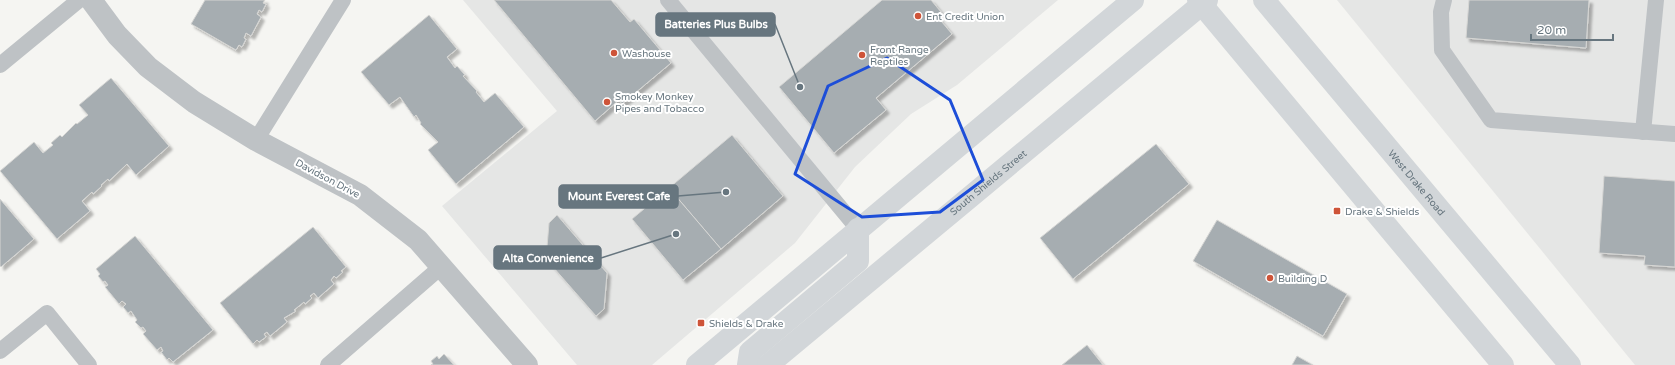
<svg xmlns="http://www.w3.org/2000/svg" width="1675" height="365" font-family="'Varela Round',sans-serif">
<defs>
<filter id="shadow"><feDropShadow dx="3.5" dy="3.5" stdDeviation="1" flood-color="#0004"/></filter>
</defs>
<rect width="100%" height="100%" fill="#f5f5f2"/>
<g fill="#e5e6e5">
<polygon points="463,0 1058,0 957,85 911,114 855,167 795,243 652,365 577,365 442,206 557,111"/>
<polygon points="1337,0 1675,0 1675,365 1635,365"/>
</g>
<g fill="#a6adb1" stroke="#d6d6d4" filter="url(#shadow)">
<polygon points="205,0 265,0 263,3 266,4 262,12 259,10 257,14 261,17 251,36 246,33 244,38 246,39 242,47 239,45 236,50 191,24"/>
<polygon points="494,0 611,0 630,22 634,19 671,63 622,104 619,100 595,121"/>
<polygon points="882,0 931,0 941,12 936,15 952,34 876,98 886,110 834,153 779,87"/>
<polygon points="1469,0 1589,0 1586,48 1466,38"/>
<polygon points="429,15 457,49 447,57 455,68 457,66 465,75 463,76 477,91 476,92 484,102 495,93 524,127 456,184 428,150 438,142 420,124 421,123 416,115 414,117 400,97 389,105 361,72"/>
<polygon points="111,78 169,146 136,175 127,164 109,181 108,179 101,185 102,186 93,194 92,192 82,201 90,211 57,239 0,171 34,142 43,153 53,145 51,143 60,135 62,137 76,123 77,124 88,115 79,105"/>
<polygon points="732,135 783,196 721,249 669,188"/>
<polygon points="1156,144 1189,184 1073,279 1040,238"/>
<polygon points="1604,176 1675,181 1675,267 1644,265 1645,256 1599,253"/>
<polygon points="669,188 721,249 683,280 632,219"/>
<polygon points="0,199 34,239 1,267 0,266"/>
<polygon points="557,215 607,273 604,309 596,316 546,259 549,223"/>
<polygon points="1217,220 1347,294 1323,336 1193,261"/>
<polygon points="313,227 346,267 341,271 343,272 336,278 334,276 331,280 334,284 318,298 314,293 310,296 312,298 305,304 304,302 294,310 296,311 284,318 287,322 270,336 267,332 264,334 266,337 259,342 257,340 253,344 220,303"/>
<polygon points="135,236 213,330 173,362 169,358 167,360 161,352 163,351 161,347 157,350 143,334 146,331 143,327 141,328 135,322 137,320 131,311 128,313 123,307 126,304 122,301 119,304 105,287 108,285 105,281 103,282 98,276 100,274 96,269"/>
<polygon points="1087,345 1103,365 1062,365"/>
<polygon points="444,354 454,365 431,365 433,364 431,361 437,356 439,359"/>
<polygon points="1297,356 1313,365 1292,365"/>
</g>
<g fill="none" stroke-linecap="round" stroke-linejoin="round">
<g stroke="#bec2c5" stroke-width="16">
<polyline points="668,0 858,229"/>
<polyline points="1444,0 1441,12 1442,50 1491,120 1675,134"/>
<polyline points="0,65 79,0"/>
<polyline points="1643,132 1656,0"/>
<polyline points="256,140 343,0"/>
<polyline points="0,351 47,313 89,365"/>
<polyline points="328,365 442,266"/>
</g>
<polyline stroke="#bec2c5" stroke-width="22" points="91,0 117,35 148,67 194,102 256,140 360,195 418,240 527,365"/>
<g stroke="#d2d6d9" stroke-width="22">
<polyline points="1198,0 1503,365"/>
<path id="s1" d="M1264 0 1570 365"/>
<polyline points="697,365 1133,0"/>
<polyline points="748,365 750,352 858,261 858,229"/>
<path id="s2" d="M768 365 1207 0"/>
</g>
</g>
<path fill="none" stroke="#1d4ed8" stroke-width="3" stroke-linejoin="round" d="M887 58 950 100 983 180 940 212 862 217 795 174 828 86Z"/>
<g fill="#ce5439" stroke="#fff" stroke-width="1.5">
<circle cx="918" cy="16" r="4"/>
<circle cx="614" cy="53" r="4"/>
<circle cx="862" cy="55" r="4"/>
<circle cx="607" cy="102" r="4"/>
<rect x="1333" y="207" width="8" height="8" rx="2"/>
<circle cx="1270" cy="278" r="4"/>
<rect x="697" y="319" width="8" height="8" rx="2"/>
</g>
<g text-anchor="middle" stroke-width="4" stroke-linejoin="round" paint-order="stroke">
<g font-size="10" fill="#67767f" stroke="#fff" text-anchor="start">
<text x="926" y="20">Ent Credit Union</text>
<text x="870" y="53">Front Range<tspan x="870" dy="12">Reptiles</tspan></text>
<text x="622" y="57">Washouse</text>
<text x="615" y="100">Smokey Monkey<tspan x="615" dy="12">Pipes and Tobacco</tspan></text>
<text x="1345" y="215">Drake &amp; Shields</text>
<text x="1278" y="282">Building D</text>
<text x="709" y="327">Shields &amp; Drake</text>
</g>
<g font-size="10" fill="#67767f" stroke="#fff">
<text transform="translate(328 178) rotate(28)" y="4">Davidson Drive</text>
<text dy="4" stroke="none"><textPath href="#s1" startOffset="238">West Drake Road</textPath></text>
<text dy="4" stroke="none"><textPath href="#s2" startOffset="286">South Shields Street</textPath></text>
</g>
</g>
<path fill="none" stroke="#67767f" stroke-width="1.5" d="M800 87L775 24M726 192L678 196M676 234L601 258"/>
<g fill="#67767f" stroke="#fff" stroke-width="1.5">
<circle cx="800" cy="87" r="4"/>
<circle cx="726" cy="192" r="4"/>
<circle cx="676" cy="234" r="4"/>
</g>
<g fill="#67767f" stroke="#67767f" stroke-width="1.5">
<rect x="656" y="13" width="119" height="23" rx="4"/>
<rect x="559" y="185" width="119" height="23" rx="4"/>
<rect x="494" y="246" width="107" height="23" rx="4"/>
</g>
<g font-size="11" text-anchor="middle" font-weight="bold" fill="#fff">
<text x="716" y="28">Batteries Plus Bulbs</text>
<text x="619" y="200">Mount Everest Cafe</text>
<text x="548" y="262">Alta Convenience</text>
</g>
<path d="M1531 34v6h82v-6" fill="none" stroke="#67767f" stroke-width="2"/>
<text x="1537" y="34" font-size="12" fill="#67767f" stroke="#ffffff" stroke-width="3" paint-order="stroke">20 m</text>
</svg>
